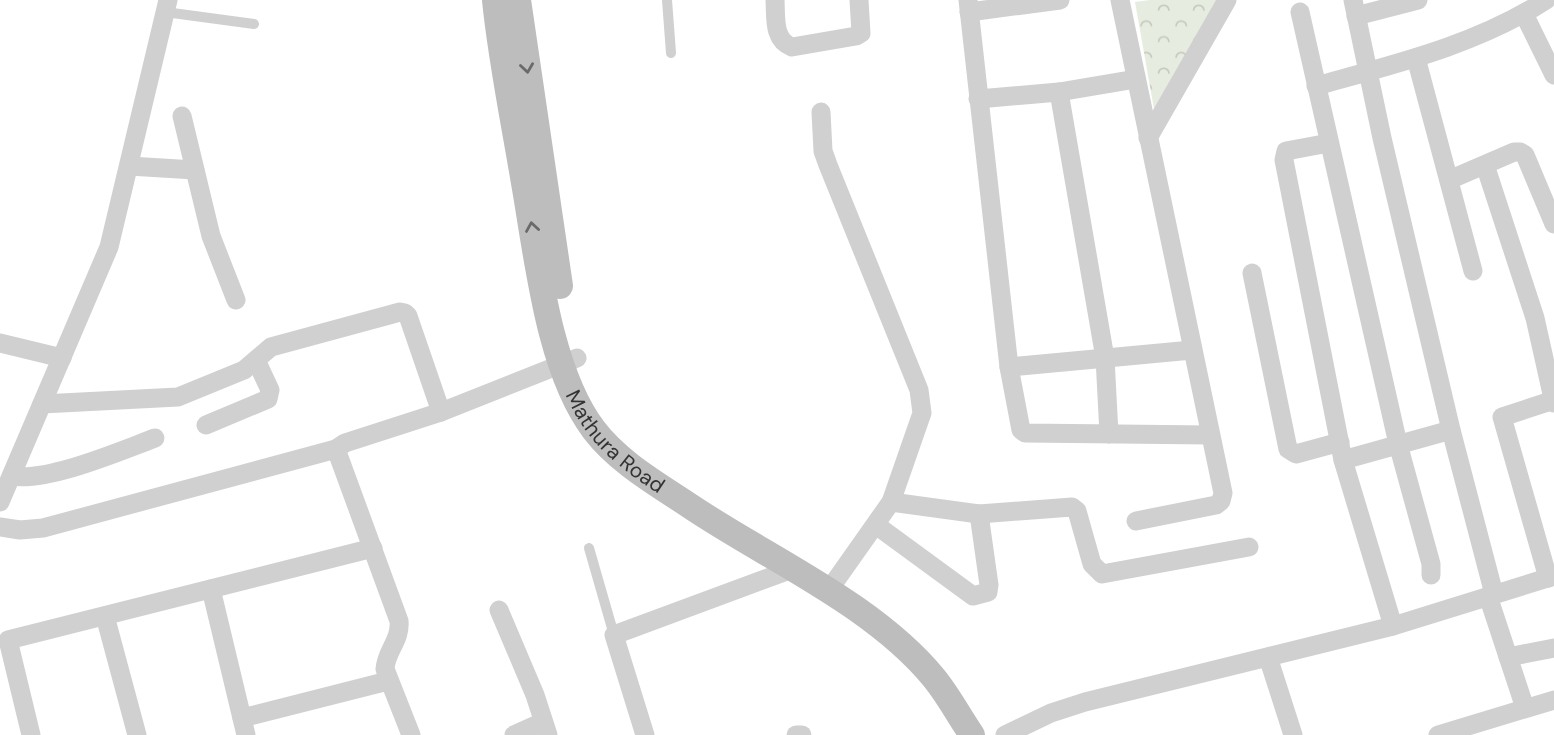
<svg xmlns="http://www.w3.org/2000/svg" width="1554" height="735" font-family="'DM Sans',sans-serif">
<defs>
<pattern id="forest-crowns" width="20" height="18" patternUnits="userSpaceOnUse" patternTransform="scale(1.75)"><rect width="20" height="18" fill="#e6ecdf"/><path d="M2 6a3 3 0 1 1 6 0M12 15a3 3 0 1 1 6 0" fill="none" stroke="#c6cbc0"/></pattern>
</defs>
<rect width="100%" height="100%" fill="#fff"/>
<polygon fill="url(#forest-crowns)" points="1150,0 1219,0 1154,109 1135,2"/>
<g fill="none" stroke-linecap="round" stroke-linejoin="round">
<g stroke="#d0d0d0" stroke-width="10">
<polyline points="667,0 671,53"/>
<polyline points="165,12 254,24"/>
<polyline points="589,548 614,635"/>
</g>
<g stroke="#d0d0d0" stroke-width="19">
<path d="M775 0C776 18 773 40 792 47L856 36 861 33 859 0"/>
<polyline points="968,0 1009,367 1021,430 1025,433 1210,435"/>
<polyline points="1120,0 1223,493 1221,501 1216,505 1136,521"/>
<polyline points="1353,0 1382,138 1451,430 1494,594"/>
<polyline points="969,12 1060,0"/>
<polyline points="1300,12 1398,444 1431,564 1431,575"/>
<polyline points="1524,14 1554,75"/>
<polyline points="1356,16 1418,0"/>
<polyline points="1416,58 1473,271"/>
<path d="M1316 86C1395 64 1476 45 1546 0"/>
<polyline points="978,99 1059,92"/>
<polyline points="821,112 823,151 828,165 919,390 922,413 891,502 836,580"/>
<polyline points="182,116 211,236 236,300"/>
<polyline points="1148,138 1227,0"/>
<polyline points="1329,143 1286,151 1284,160 1343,460 1393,626"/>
<polyline points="1485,165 1535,318 1554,403"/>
<polyline points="129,166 195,170"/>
<polyline points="1449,180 1514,152 1520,152 1525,155 1554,224"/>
<polyline points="1252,273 1288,449 1296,454 1340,442"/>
<polyline points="0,343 62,358"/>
<polyline points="1009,367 1192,350"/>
<polyline points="42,404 178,397 244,370 271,347 400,312 405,313 408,316 441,412"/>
<polyline points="206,425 268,399 270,390 256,360"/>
<polyline points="1109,434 1105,358 1059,92 1136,79"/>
<polyline points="1343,460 1451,430"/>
<path d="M12 476C48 482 120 451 155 438"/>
<polyline points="0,502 109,247 168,0"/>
<polyline points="891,502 979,514 1072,507 1077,511 1092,564 1102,574 1249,547"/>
<polyline points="876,525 973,596 988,592 989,585 979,514"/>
<polyline points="0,527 20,530 43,528 336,449"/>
<polyline points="1548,578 1502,417 1554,400"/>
<polyline points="211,589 246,735"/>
<polyline points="1488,596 1525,708"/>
<polyline points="499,610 535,695 548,735"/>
<polyline points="105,616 137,735"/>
<polyline points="1268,657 1293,735"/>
<polyline points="1508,657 1554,648"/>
<polyline points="242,718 388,681"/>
<polyline points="31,735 8,640 373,548"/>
<path d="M411 735 385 669C386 651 401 640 399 621L336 449 345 443 441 412 577 358"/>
<polyline points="514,735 543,722"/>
<polyline points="645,735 614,635 792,569"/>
<polyline points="796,735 802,735"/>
<polyline points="1005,735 1051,713 1085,702 1393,626 1554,576"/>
<polyline points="1438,735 1554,700"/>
</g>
<g stroke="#bdbdbd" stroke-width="26">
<path id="s1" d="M495 0C501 61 514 122 524 183 537 256 548 370 594 430 619 463 659 485 693 508 771 560 874 605 934 678 948 695 959 716 972 735"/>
<polyline points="518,0 560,286"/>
</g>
</g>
<defs><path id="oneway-chevron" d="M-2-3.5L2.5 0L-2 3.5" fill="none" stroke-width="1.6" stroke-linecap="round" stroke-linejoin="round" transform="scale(1.75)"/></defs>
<g stroke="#6a6a6a">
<use href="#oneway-chevron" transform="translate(527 68) rotate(82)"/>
<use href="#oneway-chevron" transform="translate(532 227) rotate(-99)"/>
</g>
<g text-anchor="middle" stroke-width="7" stroke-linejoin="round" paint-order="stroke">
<g font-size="21" fill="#333" stroke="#fff">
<text dy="7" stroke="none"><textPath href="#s1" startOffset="467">Mathura Road</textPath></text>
</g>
</g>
</svg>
